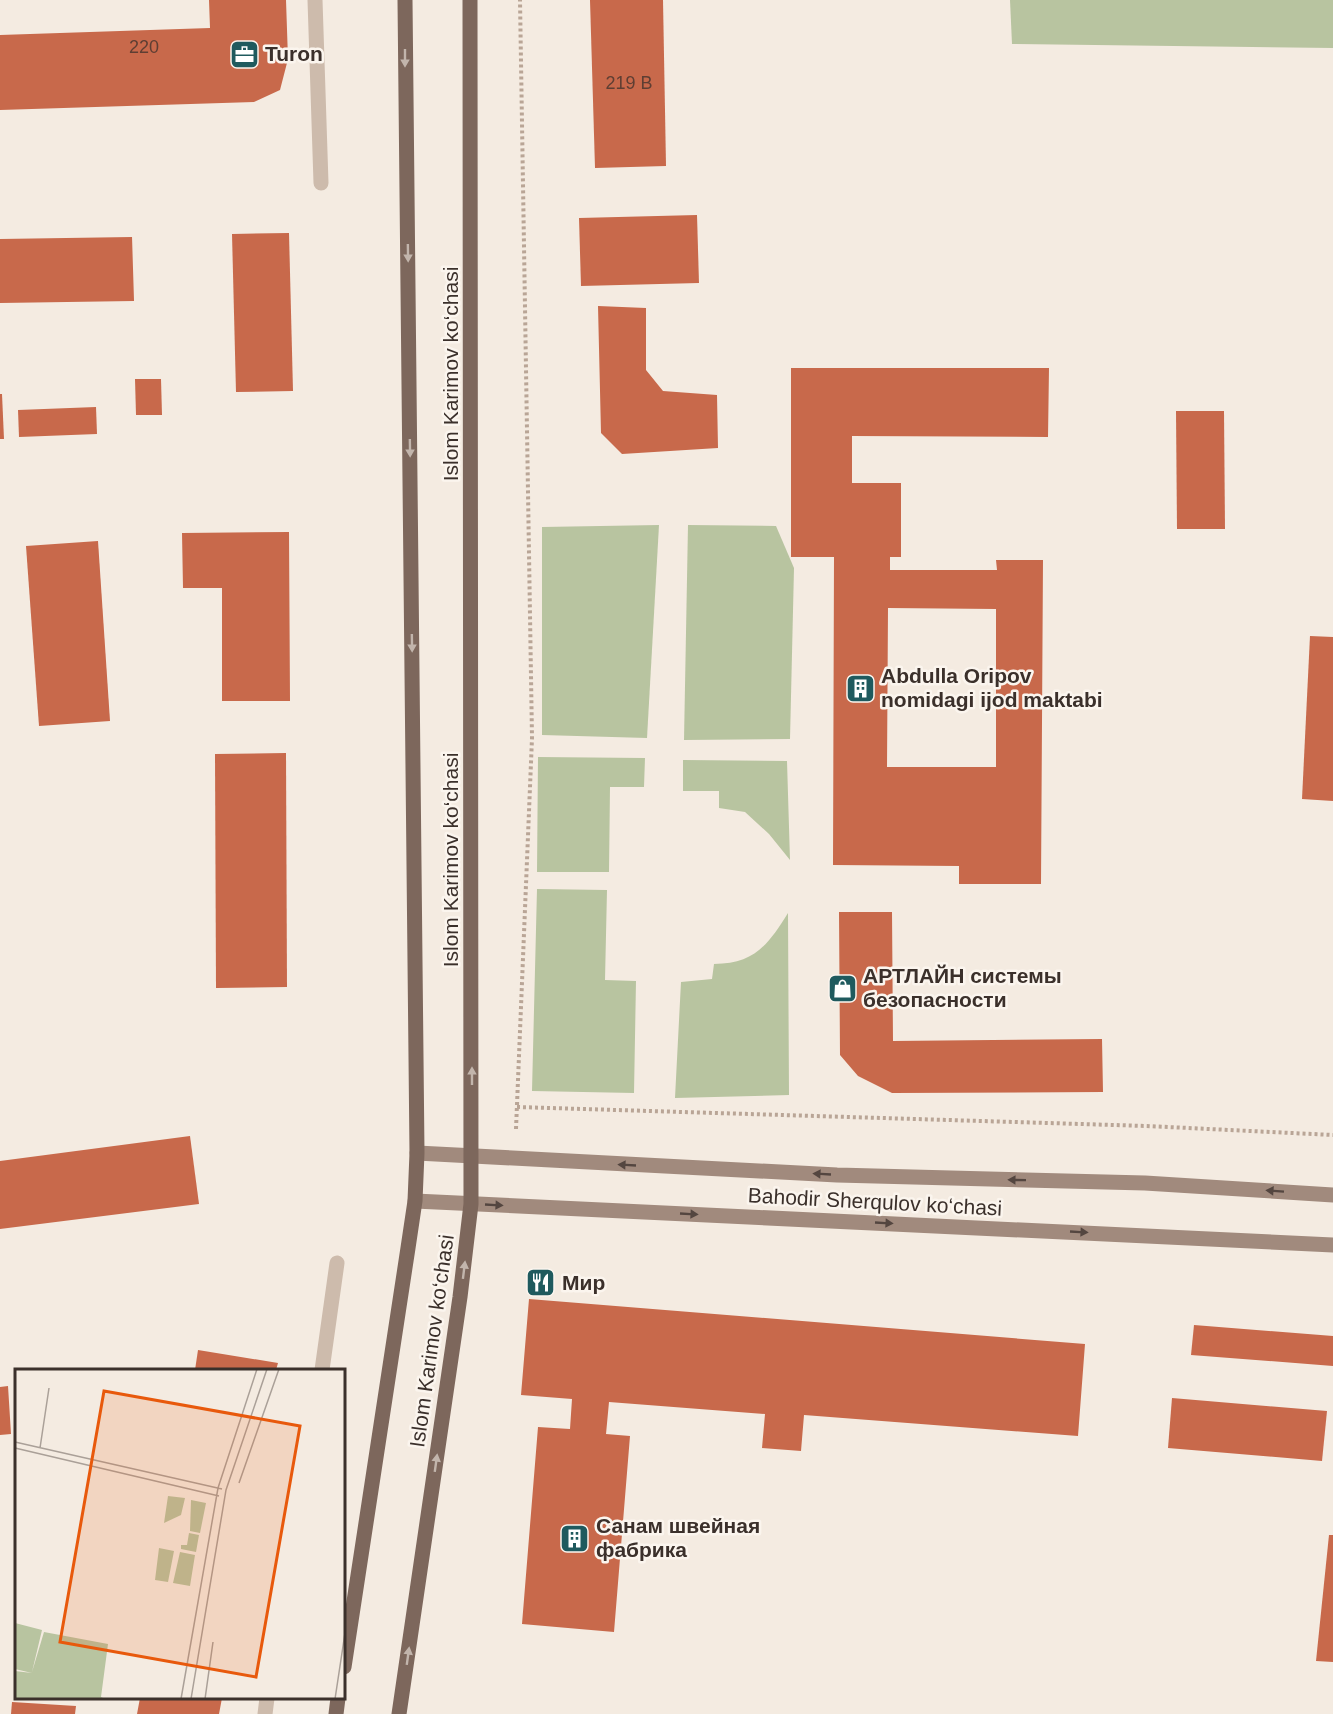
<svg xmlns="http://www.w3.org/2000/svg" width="1333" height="1714" font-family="Arial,sans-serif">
<rect width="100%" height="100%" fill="#f4ebe1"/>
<g fill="#b8c4a0">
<polygon points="1010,0 1333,0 1333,48 1012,44"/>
<polygon points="659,525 647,738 542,735 542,527"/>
<polygon points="688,525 776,526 794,568 790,739 684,740"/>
<polygon points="538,757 645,758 644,787 610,787 609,872 537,872"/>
<polygon points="683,760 787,761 790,860 769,834 745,812 719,808 719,791 683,791"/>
<polygon points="537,889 607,890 605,980 636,981 634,1093 532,1091"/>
<path d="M788 913 789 1095 675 1098 681 982 712 979 714 964C754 964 768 945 788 913Z"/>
</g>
<g fill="#c8694b" fill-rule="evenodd">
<polygon points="209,0 286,0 288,59 280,90 254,102 0,110 0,35 210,28"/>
<polygon points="590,0 663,0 666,166 595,168"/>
<polygon points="697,215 699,283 581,286 579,218"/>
<polygon points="289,233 293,391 236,392 232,234"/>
<polygon points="132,237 134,301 0,303 0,239"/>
<polygon points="598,306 646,308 646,370 663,391 717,395 718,448 622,454 601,433"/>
<path d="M791 368H1049L1048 437 852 436V483H901V557H890V570H997L996 560H1043L1041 884H959V866L833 865 834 557H791ZM888 608 996 609V767H887Z"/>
<polygon points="135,379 161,379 162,415 136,415"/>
<polygon points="0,394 2,394 4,439 0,439"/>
<polygon points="96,407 97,434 19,437 18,410"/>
<polygon points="1176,411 1224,411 1225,529 1177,529"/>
<polygon points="289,532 290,701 222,701 222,588 183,588 182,533"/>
<polygon points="98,541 110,721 39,726 26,546"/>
<polygon points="1310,636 1333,637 1333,801 1302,799"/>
<polygon points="286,753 287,987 216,988 215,754"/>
<polygon points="839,912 892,912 893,1041 1102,1039 1103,1092 892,1093 858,1076 840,1055"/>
<polygon points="190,1136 199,1204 0,1229 0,1161"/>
<polygon points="529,1299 1085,1344 1078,1436 804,1415 801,1451 762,1448 765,1414 609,1402 606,1434 630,1436 614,1632 522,1624 538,1427 570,1429 572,1399 521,1395"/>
<polygon points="1194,1325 1333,1336 1333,1366 1191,1355"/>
<polygon points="198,1350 278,1363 276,1370 195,1370"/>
<polygon points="8,1386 11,1434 0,1435 0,1387"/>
<polygon points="1172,1398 1327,1411 1322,1461 1168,1448"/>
<polygon points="1329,1535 1333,1535 1333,1662 1316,1661"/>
<polygon points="140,1698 222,1698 219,1714 137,1714"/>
<polygon points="12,1702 76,1706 75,1714 11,1714"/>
</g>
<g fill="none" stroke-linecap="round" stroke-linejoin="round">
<g stroke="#b9a596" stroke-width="4" stroke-dasharray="3 3" stroke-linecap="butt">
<polyline points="517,1107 1147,1126 1333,1135"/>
<polyline points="516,1129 532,738 520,0"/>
</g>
<g stroke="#cdbbac" stroke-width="15">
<polyline points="315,0 321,183"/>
<polyline points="322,1370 337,1263"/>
<polyline points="265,1714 267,1698"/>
</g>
<g stroke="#a18a7d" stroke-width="15">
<polyline points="417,1153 837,1175 1145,1183 1333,1195"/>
<polyline points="415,1201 1333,1245"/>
</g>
<g stroke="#7d675c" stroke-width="15">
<polyline points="344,1667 408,1248 415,1201 417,1153 405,0"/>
<polyline points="336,1714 338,1698"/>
<polyline points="399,1714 460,1297 471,1204 470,0"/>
</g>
</g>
<defs><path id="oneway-solid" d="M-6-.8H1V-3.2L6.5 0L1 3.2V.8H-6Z" transform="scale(1.5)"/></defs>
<g fill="#c2b5ac">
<use href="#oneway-solid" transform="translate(405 58) rotate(90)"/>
<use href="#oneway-solid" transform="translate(408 253) rotate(89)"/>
<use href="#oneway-solid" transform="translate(410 448) rotate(89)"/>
<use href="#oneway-solid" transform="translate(412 643) rotate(89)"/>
<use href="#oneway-solid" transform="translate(472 1076) rotate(-90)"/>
<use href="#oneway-solid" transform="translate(464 1270) rotate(-83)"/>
<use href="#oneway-solid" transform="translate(436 1463) rotate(-82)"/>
<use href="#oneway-solid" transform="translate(408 1656) rotate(-82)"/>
</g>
<g fill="#544640">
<use href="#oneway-solid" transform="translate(627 1165) rotate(-177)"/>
<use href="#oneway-solid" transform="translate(822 1174) rotate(-177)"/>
<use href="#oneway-solid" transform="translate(1017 1180) rotate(-179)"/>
<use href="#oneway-solid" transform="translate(1275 1191) rotate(-176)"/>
<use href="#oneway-solid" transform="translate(494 1205) rotate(3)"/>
<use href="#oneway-solid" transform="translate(689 1214) rotate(3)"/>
<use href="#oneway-solid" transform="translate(884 1223) rotate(3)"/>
<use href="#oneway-solid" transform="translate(1079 1232) rotate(3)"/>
</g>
<defs>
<symbol id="office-square" viewBox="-11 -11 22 22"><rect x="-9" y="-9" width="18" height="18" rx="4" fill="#1f5a5e" stroke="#fbf5ee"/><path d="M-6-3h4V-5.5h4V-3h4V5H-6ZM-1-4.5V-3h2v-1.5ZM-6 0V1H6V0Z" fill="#fff"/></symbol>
<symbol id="building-square" viewBox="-11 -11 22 22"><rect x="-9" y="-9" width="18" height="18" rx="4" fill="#1f5a5e" stroke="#fbf5ee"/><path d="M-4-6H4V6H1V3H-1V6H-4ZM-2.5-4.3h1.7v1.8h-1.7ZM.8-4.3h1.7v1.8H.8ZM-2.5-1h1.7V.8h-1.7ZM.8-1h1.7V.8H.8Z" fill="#fff"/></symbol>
<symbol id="shop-square" viewBox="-11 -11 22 22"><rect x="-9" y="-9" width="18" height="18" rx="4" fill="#1f5a5e" stroke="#fbf5ee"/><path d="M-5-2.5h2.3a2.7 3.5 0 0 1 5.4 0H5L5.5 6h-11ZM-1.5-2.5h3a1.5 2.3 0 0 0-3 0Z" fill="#fff"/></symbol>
<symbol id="restaurant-square" viewBox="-11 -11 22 22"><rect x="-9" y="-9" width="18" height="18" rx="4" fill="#1f5a5e" stroke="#fbf5ee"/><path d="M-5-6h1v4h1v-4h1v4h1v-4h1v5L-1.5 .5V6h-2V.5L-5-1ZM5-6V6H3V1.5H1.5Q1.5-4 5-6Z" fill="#fff"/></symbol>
</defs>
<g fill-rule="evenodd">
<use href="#office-square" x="228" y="38" width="33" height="33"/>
<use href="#building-square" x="844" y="672" width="33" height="33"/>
<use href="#shop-square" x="826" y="972" width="33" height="33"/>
<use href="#restaurant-square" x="524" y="1266" width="33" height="33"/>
<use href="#building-square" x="558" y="1522" width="33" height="33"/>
</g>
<g text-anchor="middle" stroke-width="5" stroke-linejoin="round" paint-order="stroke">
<g font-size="18" fill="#5e3e33">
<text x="144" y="53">220</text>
<text x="629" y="89">219 В</text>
</g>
<g font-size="21" font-weight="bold" fill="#3b302b" stroke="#fbf5ee" text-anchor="start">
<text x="265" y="61">Turon</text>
<text x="881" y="683">Abdulla Oripov<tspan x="881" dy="24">nomidagi ijod maktabi</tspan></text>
<text x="863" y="983">АРТЛАЙН системы<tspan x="863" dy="24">безопасности</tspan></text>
<text x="562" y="1290">Мир</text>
<text x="596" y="1533">Санам швейная<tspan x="596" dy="24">фабрика</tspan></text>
</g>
<g font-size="21" fill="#3b302b" stroke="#fbf5ee">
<text transform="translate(451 374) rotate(-90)" y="7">Islom Karimov ko‘chasi</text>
<text transform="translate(451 860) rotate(-90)" y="7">Islom Karimov ko‘chasi</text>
<text transform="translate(875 1202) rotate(3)" y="7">Bahodir Sherqulov ko‘chasi</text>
<text transform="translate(432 1341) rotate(-82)" y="7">Islom Karimov ko‘chasi</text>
</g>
</g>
<g transform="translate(15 1369)">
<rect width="330" height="330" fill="#f4ebe1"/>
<path d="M153 127 170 129 166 146 149 154ZM176 131 191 134 185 164 175 162ZM174 164 184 166 181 183 166 180V176H172ZM144 179 159 182 153 213 140 211ZM165 183 180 186 175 217 158 214ZM0 254 27 261 17 303 29 263 93 275 86 328 90 330H0V302L17 304 0 300Z" fill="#b8c4a0"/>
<path fill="none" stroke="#aaa098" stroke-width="1.5" d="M0 73 207 120M0 79 204 127M25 79 34 19M224 114 264 0M166 330 203 119 242 0M176 330 211 121 252 0M190 330 198 273M320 330 330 264"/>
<path fill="#e8590c" fill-opacity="0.15" stroke="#e8590c" stroke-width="3" d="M89 22 285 57 241 308 45 273Z"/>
<rect width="330" height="330" fill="none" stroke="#3b302b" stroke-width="3"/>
</g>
</svg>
